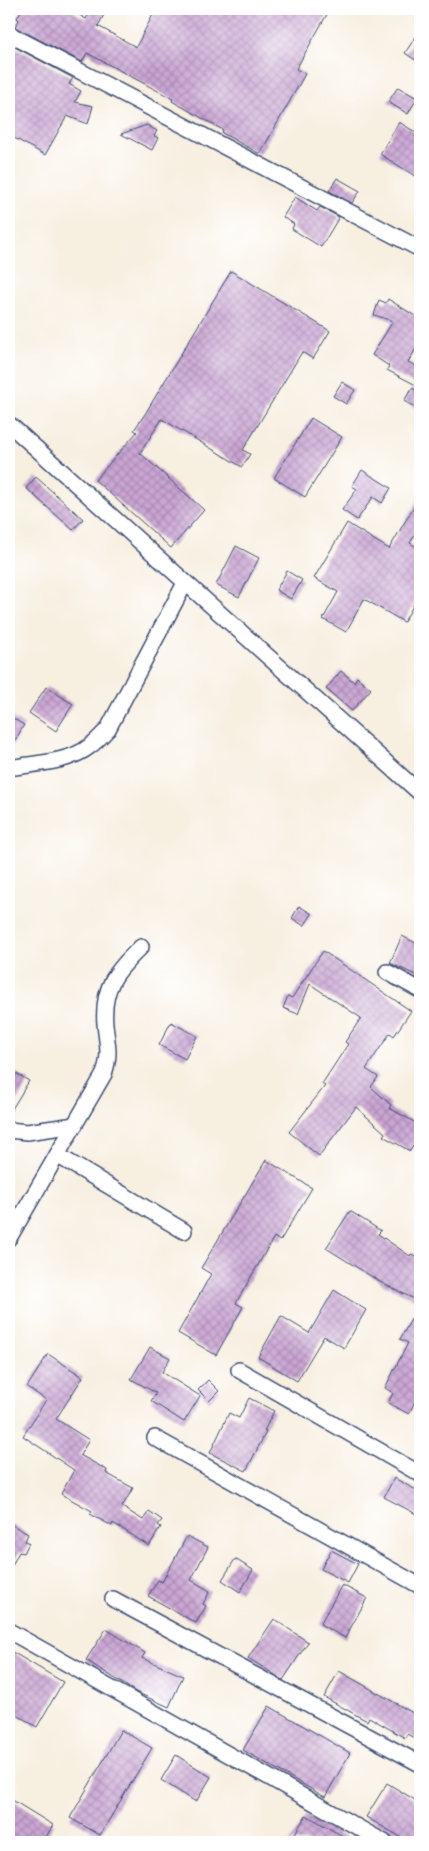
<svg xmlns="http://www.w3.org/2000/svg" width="429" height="1851" font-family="Pangolin,sans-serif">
<defs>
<pattern id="building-cross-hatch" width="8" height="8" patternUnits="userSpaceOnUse" patternTransform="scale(1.25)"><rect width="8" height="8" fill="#cba6d4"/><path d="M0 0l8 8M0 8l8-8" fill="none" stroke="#a488af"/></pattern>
</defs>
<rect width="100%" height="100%" fill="#fff"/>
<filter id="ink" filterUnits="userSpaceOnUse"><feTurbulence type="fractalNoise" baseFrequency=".02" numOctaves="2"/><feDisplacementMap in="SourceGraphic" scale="10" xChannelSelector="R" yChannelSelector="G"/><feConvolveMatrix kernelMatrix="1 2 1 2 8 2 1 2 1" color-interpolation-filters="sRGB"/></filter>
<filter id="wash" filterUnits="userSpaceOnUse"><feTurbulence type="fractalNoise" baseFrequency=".0096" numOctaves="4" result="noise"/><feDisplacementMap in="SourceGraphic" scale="20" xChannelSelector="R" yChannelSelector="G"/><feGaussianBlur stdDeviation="1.12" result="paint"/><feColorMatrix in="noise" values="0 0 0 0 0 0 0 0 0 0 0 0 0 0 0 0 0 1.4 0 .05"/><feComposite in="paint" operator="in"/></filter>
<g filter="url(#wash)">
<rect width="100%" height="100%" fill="#f7efe0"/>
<g id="blocks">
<g fill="url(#building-cross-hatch)">
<polygon points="22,9 69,9 86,19 92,9 107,9 98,26 136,47 156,9 330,9 296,69 305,74 260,154 222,133 223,130 172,101 173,99 87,53 82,62 15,27 19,20 17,18"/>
<polygon points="420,30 420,63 405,53"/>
<polygon points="9,44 73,78 69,84 81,91 75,102 93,106 88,124 67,116 45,155 9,135"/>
<polygon points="398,87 417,98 408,114 388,102"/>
<polygon points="399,122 420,135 420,179 380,154"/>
<polygon points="147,125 157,131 154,136 158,138 152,150 121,134"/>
<polygon points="337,178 360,191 352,203 329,191"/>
<polygon points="295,197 317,211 320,207 339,217 321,247 292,229 294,224 283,217"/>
<polygon points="231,271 330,331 313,359 302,352 243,450 250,454 242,467 162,419 140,453 204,510 171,548 95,480 137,432 134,430 145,414"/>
<polygon points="388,299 420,319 420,342 408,362 420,368 420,377 416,385 387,370 389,366 372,355 393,321 374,315 379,300 386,303"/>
<polygon points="342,382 355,390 346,404 333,396"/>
<polygon points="412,388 420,393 420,410 404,401"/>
<polygon points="311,418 342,437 305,497 274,478"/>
<polygon points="362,470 391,488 382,503 373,497 357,520 342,510 357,489 352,486"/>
<polygon points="36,477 83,519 73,530 26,488"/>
<polygon points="420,496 420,527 410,543 420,549 420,593 404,622 364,599 346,632 323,619 338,592 314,578 347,523 389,549"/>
<polygon points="236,546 259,558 239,597 216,585"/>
<polygon points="287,571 302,580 291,599 276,590"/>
<polygon points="341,671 354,682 357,677 371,689 352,711 326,689"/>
<polygon points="46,687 73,704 56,731 29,713"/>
<polygon points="9,716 24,725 9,751"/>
<polygon points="299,906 312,914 304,926 292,918"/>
<polygon points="402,936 420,945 420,977 390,963"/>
<polygon points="323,951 411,1011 394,1036 390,1033 366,1069 378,1077 371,1087 391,1105 389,1108 420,1125 420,1146 415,1143 410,1151 383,1136 385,1133 356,1107 319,1156 289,1132 325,1086 322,1084 348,1044 345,1042 361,1018 310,984 298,1014 283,1008 288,996 292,998"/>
<polygon points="171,1022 197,1036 185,1059 159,1045"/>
<polygon points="9,1069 29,1081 9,1114"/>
<polygon points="266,1160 312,1188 280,1241 274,1237 236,1303 243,1307 216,1355 178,1333 211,1274 201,1268"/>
<polygon points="350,1211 381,1231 378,1234 410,1256 411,1254 420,1258 420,1302 382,1283 326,1248"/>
<polygon points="334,1290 366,1310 344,1348 324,1336 297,1381 258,1357 281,1316 309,1333"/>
<polygon points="420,1304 420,1390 409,1414 388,1403 393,1393 385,1388 408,1343 400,1339"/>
<polygon points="150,1347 170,1358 162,1372 200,1396 184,1422 151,1401 156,1393 131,1379"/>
<polygon points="48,1354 83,1377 56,1419 89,1440 80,1455 107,1470 106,1473 133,1488 122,1507 143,1520 149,1511 162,1520 158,1525 161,1527 149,1546 113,1523 112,1526 90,1514 92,1511 61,1494 74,1470 23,1436 46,1400 27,1387"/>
<polygon points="208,1380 219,1391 209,1401 198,1390"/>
<polygon points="249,1398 274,1411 264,1431 266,1432 246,1471 210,1453 229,1413 239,1418"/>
<polygon points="394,1478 420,1492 420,1516 384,1497"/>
<polygon points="9,1523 28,1534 25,1541 29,1543 24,1553 19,1552 9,1571"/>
<polygon points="187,1536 208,1547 191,1580 210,1591 203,1604 206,1606 196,1623 148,1596 158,1580 162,1582"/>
<polygon points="331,1550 358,1564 348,1583 321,1569"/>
<polygon points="235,1559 253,1570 240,1592 222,1580"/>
<polygon points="342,1585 367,1598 345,1638 320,1624"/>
<polygon points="274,1619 308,1642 283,1680 248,1658"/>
<polygon points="106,1629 145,1653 142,1658 183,1676 169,1707 136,1692 86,1660"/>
<polygon points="9,1650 63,1682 37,1727 9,1710"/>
<polygon points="339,1671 420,1717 420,1741 407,1734 405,1738 369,1717 367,1721 324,1697"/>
<polygon points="269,1706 350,1753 325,1797 243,1750"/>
<polygon points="121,1730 152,1748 100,1835 70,1818"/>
<polygon points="176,1755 211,1777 196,1802 161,1780"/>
<polygon points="387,1783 420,1803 420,1842 409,1842 366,1817"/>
<polygon points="9,1798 53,1825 43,1842 15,1842 9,1839"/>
<polygon points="306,1815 353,1842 290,1842"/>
</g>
</g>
</g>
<g filter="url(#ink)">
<use href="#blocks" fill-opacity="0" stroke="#3c4c72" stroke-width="1"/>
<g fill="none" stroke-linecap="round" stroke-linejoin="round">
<defs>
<g id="street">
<polyline points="9,34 420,249"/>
<polyline points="9,424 420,793"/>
<path d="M9 766 15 767C40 763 70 762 90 746 97 741 102 735 108 729L185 583"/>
<polyline points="387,972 420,990"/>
<polyline points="9,1130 27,1132 75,1125"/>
<polyline points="57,1155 184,1231"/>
<path d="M9 1238 104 1074C111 1052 107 1046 105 1024 102 987 116 971 141 947"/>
<polyline points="239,1370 420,1474"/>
<polyline points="155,1438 420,1586"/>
<polyline points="113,1599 420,1764"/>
<polyline points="9,1631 384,1842"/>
</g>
</defs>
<use href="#street" stroke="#3c4c72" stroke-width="18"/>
<use href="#street" stroke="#fff" stroke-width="15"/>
</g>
</g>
<rect width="429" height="1851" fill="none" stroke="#fff" stroke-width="30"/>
</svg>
